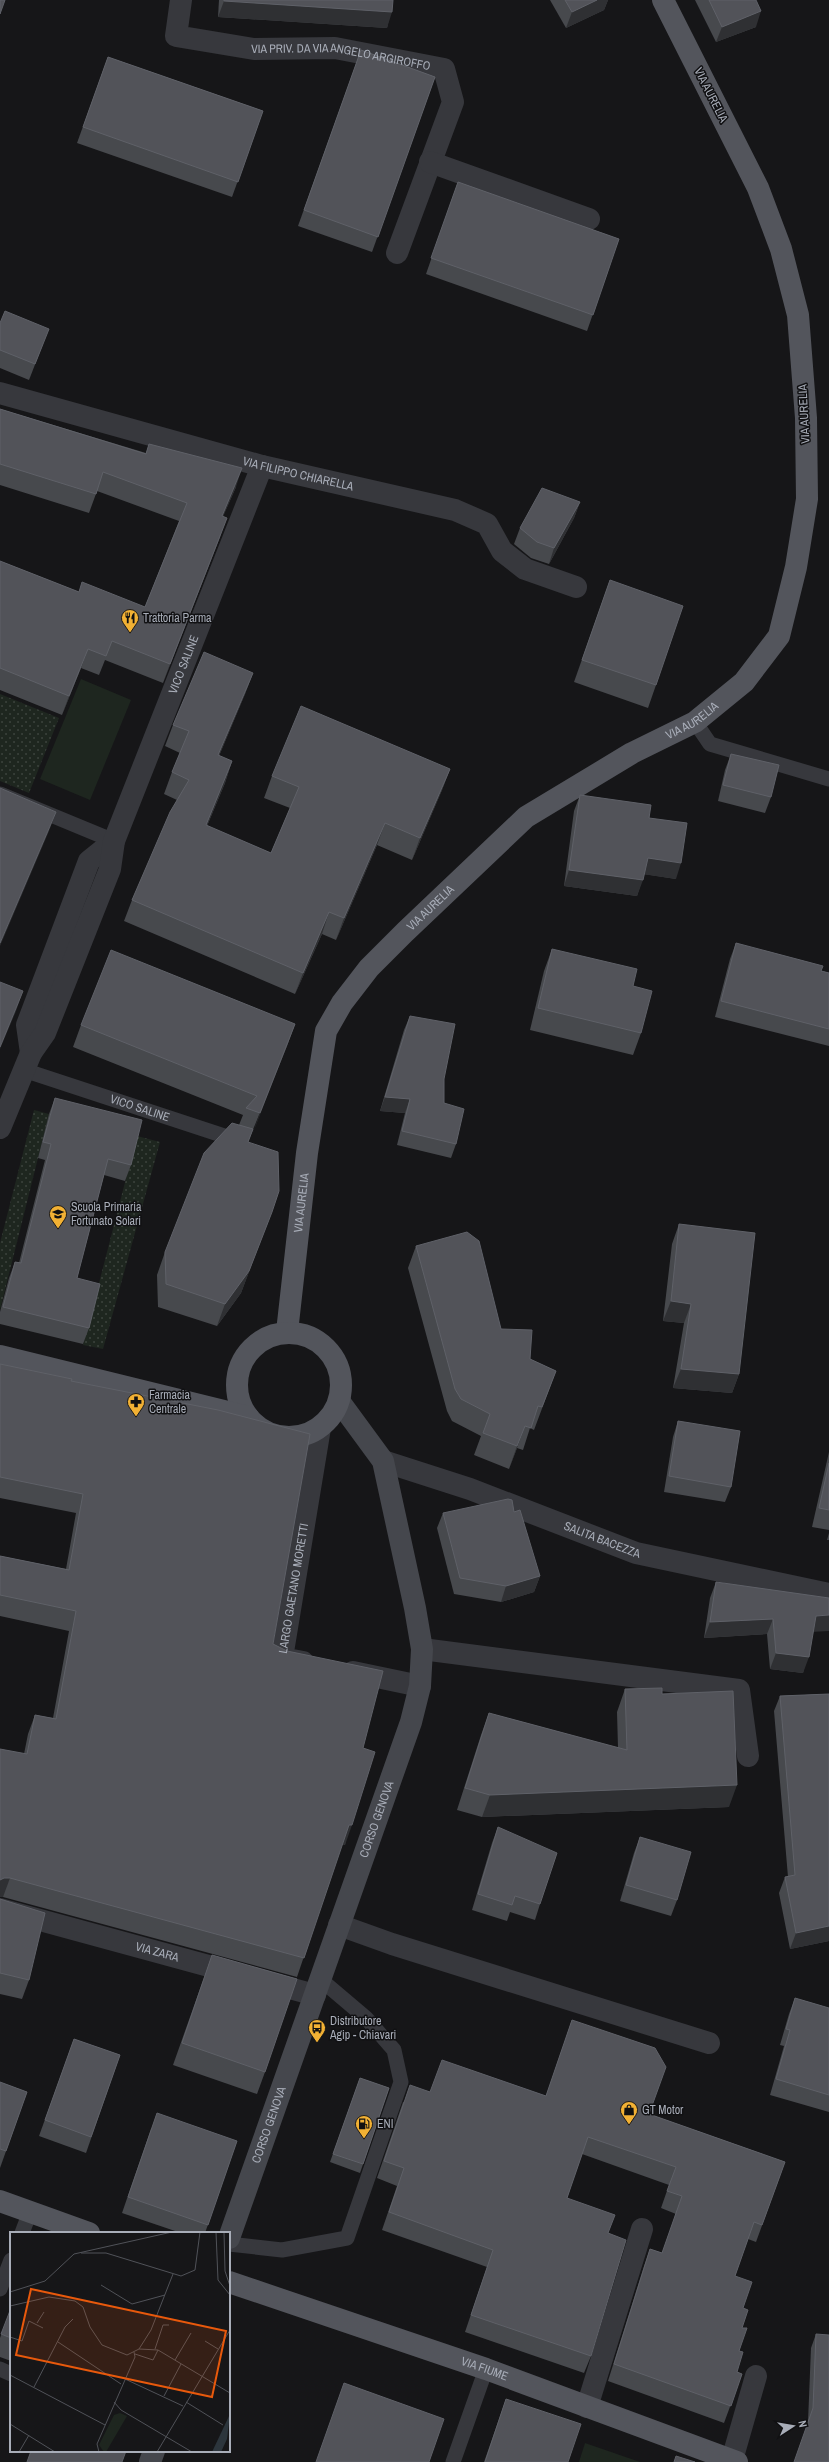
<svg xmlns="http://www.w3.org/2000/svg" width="829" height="2462" font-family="'Archivo Narrow',sans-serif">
<defs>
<pattern id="park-dots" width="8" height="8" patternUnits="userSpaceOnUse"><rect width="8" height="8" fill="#1e261f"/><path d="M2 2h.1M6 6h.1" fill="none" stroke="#3c433d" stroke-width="1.8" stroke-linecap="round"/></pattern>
</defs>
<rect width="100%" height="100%" fill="#161618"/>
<g fill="url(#park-dots)">
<polygon points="0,694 59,718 29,793 0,781"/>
<polygon points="34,1110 49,1114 0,1310 0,1243"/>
<polygon points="137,1136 160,1142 103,1349 83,1345"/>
</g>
<g fill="#1e261f">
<polygon points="81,679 131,700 90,800 40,779"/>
<polygon points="585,2443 640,2462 579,2462"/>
</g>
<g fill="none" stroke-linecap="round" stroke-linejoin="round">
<g stroke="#37383d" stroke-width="15">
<polyline points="695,722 710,744 829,779"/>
<polyline points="0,794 114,841"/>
<path id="s1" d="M24 1070 240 1141"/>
<polyline points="22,2233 30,2212"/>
<polyline points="229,2244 282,2250 347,2238 401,2082 394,2050 366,2018 320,1979"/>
<polyline points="0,2289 11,2260"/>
<polyline points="0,2369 11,2374"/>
<polyline points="453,2462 486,2369"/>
</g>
<g stroke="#37383d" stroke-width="22">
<path id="s2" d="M181 0 176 36 254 49 335 48 444 69 453 102 397 253"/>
<polyline points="430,162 589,219"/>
<path id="s3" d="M0 393 262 466 455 510 487 524 502 551 525 569 576 587"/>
<polyline points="31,1053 27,1025 89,861 114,841"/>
<path id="s4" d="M0 1128 31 1053 45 1033 110 869 114 841 262 466"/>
<path id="s5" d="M383 1461 470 1489 636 1553 829 1594"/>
<polyline points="422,1649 739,1690 748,1756"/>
<path id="s6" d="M303 1662 282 1658 320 1428"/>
<polyline points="353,1672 420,1686"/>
<path id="s7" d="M0 1909 315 1995"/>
<polyline points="339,1925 392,1944 709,2043"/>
<polyline points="587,2407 642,2229"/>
<polyline points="732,2460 756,2376"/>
</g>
<g stroke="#45474d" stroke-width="22">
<path id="s8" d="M229 2238 411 1722 420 1686 422 1649 415 1608 383 1461 339 1401"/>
<polyline points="150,2462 154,2451"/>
</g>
<g stroke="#53555c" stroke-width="22">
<path id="s9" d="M287 1332 307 1153 326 1031 342 1003 369 968 405 932 526 817 632 753 695 722 744 682 779 636 796 567 807 499 806 418 798 315 781 249 758 188 663 0"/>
<circle cx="289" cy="1385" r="52"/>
<polyline points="0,1356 248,1417"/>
<polyline points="0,2201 89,2233"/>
<path id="s10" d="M229 2282 486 2369 737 2462"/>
</g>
</g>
<g fill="#47494d">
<polygon points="219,0 393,0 387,28 218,17"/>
<polygon points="550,0 608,0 604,10 566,28"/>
<polygon points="695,0 756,0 756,27 716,42"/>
<polygon points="361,50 435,77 372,252 298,226"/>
<polygon points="108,57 263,111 232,197 77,143"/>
<polygon points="458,182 619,239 587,331 426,274"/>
<polygon points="0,323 43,344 29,380 0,368"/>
<polygon points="0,409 146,453 149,444 236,487 223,516 220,537 163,683 105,660 99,675 81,668 62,715 0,690 0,561 79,592 145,607 179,521 97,491 89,513 0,485"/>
<polygon points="580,502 574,518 549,564 531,558 514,544 520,528"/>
<polygon points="610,580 656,685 648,708 574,682"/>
<polygon points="253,673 245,694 219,756 232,761 225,783 207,826 271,853 290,808 264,798 272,776 450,769 442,790 412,860 377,845 336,940 322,934 295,994 124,921 132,900 177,800 164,794 172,772 180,753 165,746 173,725"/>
<polygon points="731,754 771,797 765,813 718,801 725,770"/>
<polygon points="580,795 649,818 676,879 644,874 637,896 564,886 574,811"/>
<polygon points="736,943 829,973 829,1046 715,1017 730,959"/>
<polygon points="552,949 633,986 641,1033 633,1055 530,1030 544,971"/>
<polygon points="410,1016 444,1079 444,1103 456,1144 451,1158 397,1145 405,1113 380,1111 404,1030"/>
<polygon points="295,1024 287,1046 248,1142 263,1234 241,1293 217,1326 158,1307 157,1275 165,1252 239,1125 243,1115 73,1047 81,1025"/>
<polygon points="55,1098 131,1165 125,1181 104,1175 77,1278 89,1328 83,1344 0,1324 0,1312 9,1278 15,1262 19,1263 45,1160 38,1158 49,1114"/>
<polygon points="679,1224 739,1374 732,1393 673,1388 684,1323 663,1321 672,1244"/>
<polygon points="416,1246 501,1329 530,1359 556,1371 534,1430 530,1428 523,1450 517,1448 509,1469 474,1455 481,1436 452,1421 447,1411 408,1268"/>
<polygon points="0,1364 71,1381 273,1644 363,1748 345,1845 342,1844 297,1977 3,1897 0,1897 0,1749 24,1754 28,1734 35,1715 53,1718 69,1631 0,1616 0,1556 66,1569 76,1513 0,1498"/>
<polygon points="678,1421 731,1487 725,1502 664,1492 673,1437"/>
<polygon points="829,1452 829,1530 812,1527"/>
<polygon points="514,1512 540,1576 534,1592 501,1602 454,1594 437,1528 443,1513"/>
<polygon points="829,1533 829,1540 827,1540"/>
<polygon points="716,1582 813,1632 803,1673 770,1669 767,1634 704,1638 710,1598"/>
<polygon points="625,1689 662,1694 729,1807 482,1817 457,1810 481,1735 489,1713 618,1748 617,1712"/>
<polygon points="829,1694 829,1941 790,1949 779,1893 785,1877 788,1877 774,1711 780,1696"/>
<polygon points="498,1827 540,1904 535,1920 510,1912 507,1921 472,1910 492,1843"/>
<polygon points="640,1837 677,1900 671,1916 620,1901 634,1853"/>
<polygon points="0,1899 29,1980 22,1999 0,1994"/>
<polygon points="212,1955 265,2072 257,2094 173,2065"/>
<polygon points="795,1998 829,2008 829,2112 770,2095 784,2046 780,2045 789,2014"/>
<polygon points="572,2020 649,2114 785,2162 756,2242 748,2239 735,2276 743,2308 742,2328 737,2372 742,2374 724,2423 608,2381 644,2266 650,2249 662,2253 676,2214 661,2208 669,2185 582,2154 567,2198 608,2233 591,2356 584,2373 465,2332 487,2267 382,2230 397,2186 377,2178 403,2102 430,2092 546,2096"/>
<polygon points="74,2039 120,2055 86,2153 39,2136"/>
<polygon points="360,2078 389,2088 360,2173 330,2162"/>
<polygon points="0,2082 27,2092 0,2168"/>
<polygon points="151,2129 237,2141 205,2233 181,2233 122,2213"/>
<polygon points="11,2308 11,2361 0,2357 0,2338"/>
<polygon points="816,2334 829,2462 808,2422 811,2348"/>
<polygon points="506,2399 568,2462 484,2462"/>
</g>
<g fill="#2f3033">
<polygon points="597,0 608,0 604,10 566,28 572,12"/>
<polygon points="224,1 392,12 387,28 218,17"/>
<polygon points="761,11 756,27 716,42 722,27"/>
<polygon points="242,468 236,487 215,535 222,516"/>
<polygon points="580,502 574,518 549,564 554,548"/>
<polygon points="227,518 220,537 163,683 170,664"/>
<polygon points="88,649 81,668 62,715 69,696"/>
<polygon points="253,673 245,694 210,777 218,755"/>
<polygon points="232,761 225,783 198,847 206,825"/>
<polygon points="450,769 442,790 412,860 420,838"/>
<polygon points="56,812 49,831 0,946 0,943"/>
<polygon points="385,823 377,845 336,940 344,918"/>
<polygon points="648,858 681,863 676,879 642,874"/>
<polygon points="569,870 643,880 637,896 564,886"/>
<polygon points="329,912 322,934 295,994 303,973"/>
<polygon points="23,991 16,1011 0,1049 0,1047"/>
<polygon points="295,1024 287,1046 252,1135 260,1113"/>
<polygon points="385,1097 410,1099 405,1113 380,1111"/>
<polygon points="272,1212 241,1293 217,1326 225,1304"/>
<polygon points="671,1301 691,1304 684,1323 663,1321"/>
<polygon points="681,1369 739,1374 732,1393 673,1388"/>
<polygon points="525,1426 517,1448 509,1469 517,1446"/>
<polygon points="540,1576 534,1592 501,1602 506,1586"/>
<polygon points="829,1615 829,1631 810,1632 816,1616"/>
<polygon points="773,1619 767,1634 704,1638 710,1622"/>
<polygon points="776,1653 809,1657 803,1673 770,1669"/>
<polygon points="737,1785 729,1807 482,1817 490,1795"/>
<polygon points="349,1825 352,1825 345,1845 342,1844"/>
<polygon points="4,1878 10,1878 3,1897 0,1897 0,1880"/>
<polygon points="829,1926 829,1941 790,1949 796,1933"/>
</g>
<g fill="#525359" stroke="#5f6168">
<polygon points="0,0 5,0 0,14"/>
<polygon points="224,0 393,0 392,12 224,1"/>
<polygon points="565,0 597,0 572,12"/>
<polygon points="709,0 756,0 761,11 722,27"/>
<polygon points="361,50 435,77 378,237 304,210"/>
<polygon points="108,57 263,111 238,182 83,127"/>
<polygon points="458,182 619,239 593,315 431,258"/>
<polygon points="5,311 49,329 35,364 0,350 0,323"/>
<polygon points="0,409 146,454 149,444 242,468 222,516 227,518 170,664 112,641 106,656 88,649 69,696 0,668 0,561 79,592 82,582 145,607 187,503 103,472 96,494 0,464"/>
<polygon points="542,488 580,502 554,548 537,542 520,528"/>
<polygon points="610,580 683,606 656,685 582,660"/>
<polygon points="204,652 253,673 218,755 232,761 206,825 271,853 299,787 272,776 301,706 450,769 420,838 385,823 344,918 329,912 303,973 132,900 170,812 189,780 172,772 189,731 173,725"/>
<polygon points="731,754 779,765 771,797 723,785"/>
<polygon points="0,788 56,812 0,943"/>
<polygon points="580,795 651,805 649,818 687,823 681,863 648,858 643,880 569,870"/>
<polygon points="736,943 823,966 821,971 829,973 829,1029 721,1001"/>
<polygon points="552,949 637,969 633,986 652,991 641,1033 538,1008"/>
<polygon points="111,950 295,1024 260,1113 246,1108 257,1096 81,1025"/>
<polygon points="0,982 23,991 0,1047"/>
<polygon points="410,1016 455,1024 444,1079 444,1103 464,1109 456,1144 402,1131 410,1099 385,1097"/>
<polygon points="55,1098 142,1120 131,1165 108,1159 77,1278 100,1284 89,1328 3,1307 15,1262 21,1263 51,1144 43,1142"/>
<polygon points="232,1123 253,1129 248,1142 278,1152 279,1191 272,1212 249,1271 225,1304 166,1284 165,1252 204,1153"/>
<polygon points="679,1224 755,1233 739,1374 681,1369 691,1304 671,1301"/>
<polygon points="467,1232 479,1241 501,1329 532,1330 530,1359 556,1371 542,1407 538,1406 531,1428 525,1426 517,1446 483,1433 490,1414 461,1399 455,1389 416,1246"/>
<polygon points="0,1364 72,1379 71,1381 218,1410 310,1434 273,1644 287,1651 383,1671 363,1748 375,1752 352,1825 349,1825 304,1958 10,1878 4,1878 0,1880 0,1749 27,1754 35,1715 56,1719 76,1611 0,1595 0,1556 69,1570 83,1494 0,1477"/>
<polygon points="678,1421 740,1431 731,1487 669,1476"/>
<polygon points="829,1463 829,1510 819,1508"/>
<polygon points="508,1499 512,1500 514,1512 520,1510 540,1576 506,1586 460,1578 443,1513"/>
<polygon points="716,1582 829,1598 829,1615 816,1616 809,1657 776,1653 773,1619 710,1622"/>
<polygon points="662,1688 662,1694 733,1691 737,1785 490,1795 465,1788 489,1713 627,1750 625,1689"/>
<polygon points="829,1694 829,1926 796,1933 785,1877 795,1875 780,1696"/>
<polygon points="498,1827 557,1853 540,1904 515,1896 512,1905 478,1894"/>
<polygon points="640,1837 691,1852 677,1900 626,1885"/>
<polygon points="0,1899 45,1913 29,1980 0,1973"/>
<polygon points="212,1955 297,1979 265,2072 182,2043"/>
<polygon points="795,1998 829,2008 829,2095 776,2079 790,2030 786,2029"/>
<polygon points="572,2020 655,2048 666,2067 649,2114 785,2162 762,2225 754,2222 735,2276 752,2282 743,2308 748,2310 742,2328 747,2328 739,2351 743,2352 737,2372 742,2374 731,2406 614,2364 650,2249 662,2253 682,2196 667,2191 676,2167 588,2137 567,2198 615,2215 608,2233 626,2240 591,2356 471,2315 493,2250 389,2212 404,2168 384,2161 410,2085 430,2092 442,2060 546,2096"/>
<polygon points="74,2039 120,2055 91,2137 45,2120"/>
<polygon points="360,2078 389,2088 363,2164 333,2154"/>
<polygon points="0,2082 27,2092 6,2151 0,2149"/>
<polygon points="157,2113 237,2141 208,2225 128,2197"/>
<polygon points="11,2308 11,2338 1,2334"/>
<polygon points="816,2334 829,2335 829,2462 794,2462 813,2408"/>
<polygon points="344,2383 444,2419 429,2462 316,2462"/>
<polygon points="506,2399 581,2424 568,2462 485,2462"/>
<polygon points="31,2451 126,2451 122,2462 27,2462"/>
<polygon points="676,2456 695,2462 674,2462"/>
</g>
<defs>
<symbol id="restaurant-pin" viewBox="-11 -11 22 30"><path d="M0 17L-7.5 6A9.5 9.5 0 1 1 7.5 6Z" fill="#f2b134" stroke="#111113"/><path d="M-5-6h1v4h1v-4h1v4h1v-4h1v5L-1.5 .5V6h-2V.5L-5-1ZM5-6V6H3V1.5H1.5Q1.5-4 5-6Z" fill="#111"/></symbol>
<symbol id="school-pin" viewBox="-11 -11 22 30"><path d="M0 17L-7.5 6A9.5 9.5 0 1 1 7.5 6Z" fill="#f2b134" stroke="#111113"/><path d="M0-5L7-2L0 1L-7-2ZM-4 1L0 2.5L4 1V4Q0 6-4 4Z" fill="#111"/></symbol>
<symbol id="pharmacy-pin" viewBox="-11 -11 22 30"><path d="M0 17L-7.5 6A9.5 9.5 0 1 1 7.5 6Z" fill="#f2b134" stroke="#111113"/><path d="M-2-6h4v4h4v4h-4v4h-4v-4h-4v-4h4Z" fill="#111"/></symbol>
<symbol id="bus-pin" viewBox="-11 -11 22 30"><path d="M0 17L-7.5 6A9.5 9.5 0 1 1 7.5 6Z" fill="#f2b134" stroke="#111113"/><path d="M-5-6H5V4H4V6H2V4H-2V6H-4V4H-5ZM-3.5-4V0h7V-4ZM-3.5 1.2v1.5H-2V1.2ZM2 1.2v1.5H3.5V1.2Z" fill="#111"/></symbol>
<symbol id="shop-pin" viewBox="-11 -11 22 30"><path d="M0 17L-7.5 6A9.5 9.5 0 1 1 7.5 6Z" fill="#f2b134" stroke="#111113"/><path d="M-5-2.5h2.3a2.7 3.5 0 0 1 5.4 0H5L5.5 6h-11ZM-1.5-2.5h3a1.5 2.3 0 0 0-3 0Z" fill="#111"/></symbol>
<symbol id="fuel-pin" viewBox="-11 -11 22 30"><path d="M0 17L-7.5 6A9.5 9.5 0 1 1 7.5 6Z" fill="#f2b134" stroke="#111113"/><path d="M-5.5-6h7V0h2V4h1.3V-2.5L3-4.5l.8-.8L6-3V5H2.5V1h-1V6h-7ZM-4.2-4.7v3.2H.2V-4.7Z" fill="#111"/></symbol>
</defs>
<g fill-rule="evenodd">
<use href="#restaurant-pin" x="120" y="608" width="20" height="27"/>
<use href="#school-pin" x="48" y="1204" width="20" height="27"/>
<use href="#pharmacy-pin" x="126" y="1392" width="20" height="27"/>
<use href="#bus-pin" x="307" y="2018" width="20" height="27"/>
<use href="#shop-pin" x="619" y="2100" width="20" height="27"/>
<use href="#fuel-pin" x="354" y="2114" width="20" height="27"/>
</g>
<g text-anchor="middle" stroke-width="3" stroke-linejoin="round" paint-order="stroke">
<g font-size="12" fill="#a8adb8" stroke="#111113">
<text dy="4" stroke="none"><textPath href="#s2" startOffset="203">VIA PRIV. DA VIA ANGELO ARGIROFFO</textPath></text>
<text transform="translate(711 95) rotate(63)" y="4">VIA AURELIA</text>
<text transform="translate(804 414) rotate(-93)" y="4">VIA AURELIA</text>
<text dy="4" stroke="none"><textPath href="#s3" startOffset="309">VIA FILIPPO CHIARELLA</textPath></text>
<text dy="4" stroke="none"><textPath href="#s4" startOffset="500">VICO SALINE</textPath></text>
<text dy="4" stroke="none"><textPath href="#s9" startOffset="790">VIA AURELIA</textPath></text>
<text dy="4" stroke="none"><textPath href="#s9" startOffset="466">VIA AURELIA</textPath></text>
<text dy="4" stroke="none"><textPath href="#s1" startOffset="122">VICO SALINE</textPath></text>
<text dy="4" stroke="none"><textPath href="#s9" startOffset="130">VIA AURELIA</textPath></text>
<text dy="4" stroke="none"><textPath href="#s5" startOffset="233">SALITA BACEZZA</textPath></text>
<text dy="4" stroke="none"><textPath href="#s6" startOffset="92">LARGO GAETANO MORETTI</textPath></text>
<text dy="4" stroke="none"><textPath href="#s8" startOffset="444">CORSO GENOVA</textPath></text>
<text dy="4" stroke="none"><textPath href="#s7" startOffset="163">VIA ZARA</textPath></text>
<text dy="4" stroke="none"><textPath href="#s8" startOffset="120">CORSO GENOVA</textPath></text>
<text dy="4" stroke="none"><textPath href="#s10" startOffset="270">VIA FIUME</textPath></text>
</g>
<g font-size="12" fill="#a8adb8" stroke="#111113" text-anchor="start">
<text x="143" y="622">Trattoria Parma</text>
<text x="71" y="1211">Scuola Primaria<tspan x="71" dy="14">Fortunato Solari</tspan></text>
<text x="149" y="1399">Farmacia<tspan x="149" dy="14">Centrale</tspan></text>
<text x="330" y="2025">Distributore<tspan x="330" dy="14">Agip - Chiavari</tspan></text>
<text x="642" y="2114">GT Motor</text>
<text x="377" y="2128">ENI</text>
</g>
</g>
<g transform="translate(10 2232)">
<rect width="220" height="220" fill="#161618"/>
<path d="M110 181 117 184 96 220H94L89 213 104 183Z" fill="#1e261f"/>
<path d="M220 182 217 207 211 220H202Z" fill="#2c353c"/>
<path fill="none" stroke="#505258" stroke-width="1" d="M206 0 208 48 220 63M214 0 215 39 220 54M71 21H96L171 44 185 38 190 0M91 53 122 72 155 63M0 60 35 49 64 22 162 0M0 74 39 65 65 69 73 75 80 95 92 113 117 123M27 91 34 80M0 105 12 109 19 89 33 96M195 109 208 117M48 110 111 152M129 117 141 98 163 42M145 117 153 93H159M125 122 143 128 148 118M117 123 129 117 148 118 220 161M165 128 181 101M0 143 95 193M115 147 173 174M24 155 55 95 63 87M154 164 171 132M104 170 111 178 182 220M176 170 213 193M0 192 45 220M9 220 19 203M89 220 87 212 125 125 124 120M147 220 220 98"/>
<path fill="#e8590c" fill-opacity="0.15" stroke="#e8590c" stroke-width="2" d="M21 57 216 99 202 165 6 123Z"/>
<rect width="220" height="220" fill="none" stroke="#a8adb8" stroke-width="2"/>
</g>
<g transform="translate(793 2426) rotate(78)" stroke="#111113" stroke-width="3" paint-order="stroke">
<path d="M0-3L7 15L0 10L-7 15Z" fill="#a8adb8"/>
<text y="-6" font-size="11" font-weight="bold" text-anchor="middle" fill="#a8adb8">N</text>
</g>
</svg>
